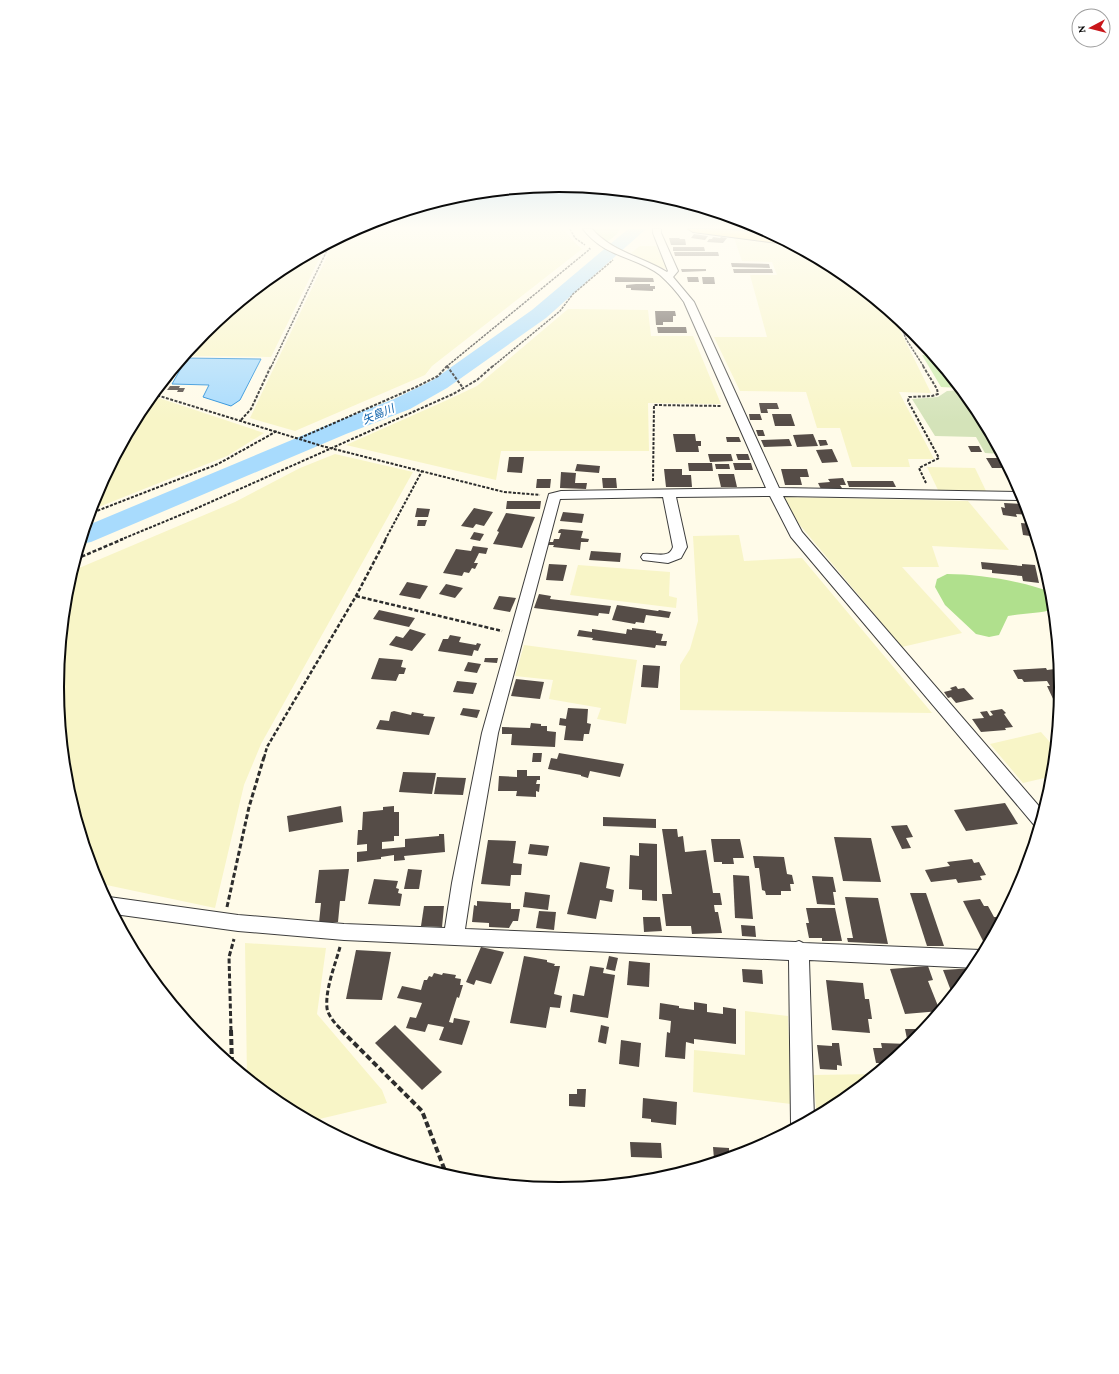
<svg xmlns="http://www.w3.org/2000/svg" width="1119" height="1374" font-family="'Crimson Pro','Noto Sans JP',serif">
<rect width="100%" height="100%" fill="#fffbe9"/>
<g fill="#f8f5c7">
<polygon points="355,229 565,229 572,240 582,249 432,366 425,375 295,431 250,418 335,240"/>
<polygon points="734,238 791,244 839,269 891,312 931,393 899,392 934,459 908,459 910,467 852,467 840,428 817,428 806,392 740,391 714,337 767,337 750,275 777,275 772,262 742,261"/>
<polygon points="326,245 271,357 184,356 204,332 281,269"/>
<polygon points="640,246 656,246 667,269 658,267 631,253"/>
<polygon points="568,309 648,310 651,336 693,336 721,404 648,403 649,451 501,451 496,480 346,445 445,401 477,386"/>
<polygon points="151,397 156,397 264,433 227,456 91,510 95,494 142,408"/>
<polygon points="335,454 413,472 261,744 244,785 215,908 97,883 67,785 57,687 67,589 72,571 235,502 300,468"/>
<polygon points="927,467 975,468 986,491 938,490"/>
<polygon points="784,497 968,501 1009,550 932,546 939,567 902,567 962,633 902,647 799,524"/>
<polygon points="739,535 744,561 802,558 932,713 680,710 680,665 690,649 698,621 693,536"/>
<polygon points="578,565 670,572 669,596 677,598 676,608 570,595"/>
<polygon points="524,645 637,660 626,724 597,719 601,708 549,699 553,680 515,676"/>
<polygon points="1041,732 1056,749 1053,776 1023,783 990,744"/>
<polygon points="245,943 326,948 317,1014 382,1090 387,1103 311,1121 280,1105 247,1077"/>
<polygon points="745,1011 788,1016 791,1104 693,1092 694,1050 745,1055"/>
<polygon points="876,1074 838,1105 817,1116 813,1075"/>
</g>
<g fill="#ceedaf">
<polygon points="591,229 620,229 617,234 606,243"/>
<polygon points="922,355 934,355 961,388 941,387"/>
</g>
<path fill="#b0e08d" d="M947 574C979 574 1023 581 1053 593L1054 609C1039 614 1023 613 1008 616L999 635 989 637 976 634 945 605 935 587 937 579Z"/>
<polygon fill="#d4e3b9" points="963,390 977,408 1002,454 985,453 976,437 935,436 912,399 938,397 947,391"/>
<polygon fill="#a8dbfd" stroke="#278fdb" points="183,358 261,359 240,400 231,406 203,397 209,385 172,384 184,363 179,363"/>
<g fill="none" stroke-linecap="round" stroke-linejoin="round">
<polygon fill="#a8dbfd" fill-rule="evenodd" points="628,229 646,229 546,318 447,388 410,409 346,434 91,542 80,544 86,526 330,424 394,399 433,380 532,310"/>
</g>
<g fill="#554c47">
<polygon points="694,234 708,236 705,240 691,238"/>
<polygon points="713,237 720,238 721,237 727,238 723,243 707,242 709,239 712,239"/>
<polygon points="669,238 679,238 680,239 685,239 686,245 671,245"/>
<polygon points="673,247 704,247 705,251 673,251"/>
<polygon points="674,252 718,252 719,256 675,256"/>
<polygon points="731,263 769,264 770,268 732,267"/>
<polygon points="681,269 706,269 706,271 682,272"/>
<polygon points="733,269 772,269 773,273 734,273"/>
<polygon points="615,277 653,278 654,282 615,282"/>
<polygon points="687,277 698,277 699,282 688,282"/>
<polygon points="702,277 714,277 715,284 703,284"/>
<polygon points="636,284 650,284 650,286 655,286 655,289 653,289 653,291 631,290 631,288 626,288 626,285"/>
<polygon points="655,311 675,311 676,316 673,316 673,322 663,322 663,325 656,325"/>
<polygon points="657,327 686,327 687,333 658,333"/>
<polygon points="170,386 180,386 179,388 185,388 183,392 177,392 178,390 167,390"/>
<polygon points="759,403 777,403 779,409 767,409 768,413 761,413"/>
<polygon points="749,414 760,414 762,420 750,420"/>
<polygon points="772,414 791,414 795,426 775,426"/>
<polygon points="756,430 763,430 765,436 758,436"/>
<polygon points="673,434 695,434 696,441 701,441 701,446 698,446 699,452 676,452"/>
<polygon points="813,434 818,446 797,447 793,435"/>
<polygon points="726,437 739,437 741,442 727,442"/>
<polygon points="789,439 792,446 764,447 761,440"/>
<polygon points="818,440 826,440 828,445 820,446"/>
<polygon points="968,446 979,446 982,452 971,452"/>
<polygon points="832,449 838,462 822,463 816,450"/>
<polygon points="708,454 731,454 733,461 710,462"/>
<polygon points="736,454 748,454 750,460 738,460"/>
<polygon points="509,457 524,457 522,473 507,472"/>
<polygon points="986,458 1004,458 1010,468 992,468"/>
<polygon points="688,463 712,463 713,471 689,471"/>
<polygon points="733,463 751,463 753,470 735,470"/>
<polygon points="577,464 600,466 599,473 575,471"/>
<polygon points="715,464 729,464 730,469 716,469"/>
<polygon points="664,469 682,469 682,475 691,475 692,487 666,487"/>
<polygon points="781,469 807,469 809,477 800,477 802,485 785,485"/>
<polygon points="561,472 576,473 575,483 587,483 586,489 560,488"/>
<polygon points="718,474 734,474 737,487 721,487"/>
<polygon points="602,478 616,478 617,488 603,488"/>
<polygon points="843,478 846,485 840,485 842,488 821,489 818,483 830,482 828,479"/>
<polygon points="537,479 551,479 550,488 536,488"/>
<polygon points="847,481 893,481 896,487 849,487"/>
<polygon points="507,501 541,501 540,509 506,509"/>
<polygon points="1004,503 1023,504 1024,507 1028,507 1030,515 1016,514 1017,517 1003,515 1001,507 1005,508"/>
<polygon points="417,508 430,509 428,517 415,517"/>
<polygon points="474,508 493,512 484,526 476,524 473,528 461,526"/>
<polygon points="563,512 584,514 582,523 560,521"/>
<polygon points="506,513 535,517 522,548 493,544 499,532 497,531"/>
<polygon points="418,520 427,520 425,526 417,526"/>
<polygon points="1021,523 1033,524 1037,537 1023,535"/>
<polygon points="561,529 583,531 581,538 589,539 588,542 581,542 580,550 553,547 554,545 548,545 549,542 553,542 554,539 559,539 561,533 558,533 559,530"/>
<polygon points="474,532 484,534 480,541 470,539"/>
<polygon points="473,546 488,548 486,554 479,553 474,563 478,563 475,569 472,568 469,573 464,572 462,576 443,573 456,549 471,551"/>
<polygon points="591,551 621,553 620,562 589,560"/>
<polygon points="981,562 1022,566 1022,564 1035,565 1039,583 1023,581 1022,576 992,573 992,570 982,569"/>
<polygon points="549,564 567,565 563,581 546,580"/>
<polygon points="407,582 428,586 420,599 399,595"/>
<polygon points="446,584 463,588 455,598 439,594"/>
<polygon points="539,594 551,596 550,599 611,606 609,614 599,613 598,616 534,608"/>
<polygon points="499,596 516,598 510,612 493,609"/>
<polygon points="617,605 658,611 659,610 671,612 669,618 646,615 644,623 636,622 635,624 612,620"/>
<polygon points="379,610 415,618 409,627 373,619"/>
<polygon points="632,628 656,631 656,633 663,634 661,641 667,641 666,646 656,645 655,648 592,640 593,638 577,636 579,630 592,632 592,629 626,634 627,629 632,630"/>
<polygon points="410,629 426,634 412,651 389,645 396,636 403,638"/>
<polygon points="450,635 461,637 459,642 476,645 477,643 481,644 478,651 474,650 472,656 438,651 443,639 448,639"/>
<polygon points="379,658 403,660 401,667 406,668 404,674 399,674 396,681 371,679"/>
<polygon points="485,658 498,658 497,663 484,662"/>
<polygon points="468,662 481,664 477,673 464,671"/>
<polygon points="643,665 660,666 658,688 641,687"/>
<polygon points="1046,668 1047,670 1055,669 1061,680 1061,701 1054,701 1047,686 1050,686 1047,681 1024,682 1022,679 1018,679 1013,670"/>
<polygon points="516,679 544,682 540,699 511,696"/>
<polygon points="457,681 477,683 473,694 453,692"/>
<polygon points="956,686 958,689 964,688 974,699 956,703 951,697 948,698 944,692 952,690 950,688"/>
<polygon points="463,708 480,710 477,718 460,715"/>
<polygon points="568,708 588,709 587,723 591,724 589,734 584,734 583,741 564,740 566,726 559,725 560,718 566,719"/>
<polygon points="1002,709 1006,713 1004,714 1013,727 1005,728 1006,730 981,732 972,719 984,718 980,712 987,711 990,716 993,715 990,711"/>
<polygon points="394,711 411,715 412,712 424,714 423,716 435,717 429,735 376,729 380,720 389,721 391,712"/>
<polygon points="531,723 541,724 541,726 547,726 547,731 556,732 555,747 511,745 512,734 502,734 502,727 530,728"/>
<polygon points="533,753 542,753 541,762 532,762"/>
<polygon points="559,753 624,764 620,777 590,771 588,778 581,776 581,775 548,769 551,758 557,759"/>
<polygon points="517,770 527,770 527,776 540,776 540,780 537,780 536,784 540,784 539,792 536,791 536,797 516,796 517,791 498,791 499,776 517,777"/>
<polygon points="403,772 436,773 432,794 399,792"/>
<polygon points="437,777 466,778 463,795 434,794"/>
<polygon points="1005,803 1018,824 966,831 954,810"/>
<polygon points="341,806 343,822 289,832 287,816"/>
<polygon points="394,806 394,812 399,812 399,836 394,836 394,841 382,842 382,849 405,847 405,839 439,836 439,834 444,834 445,852 404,856 405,860 394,861 394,855 381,857 381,859 357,862 357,852 367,851 367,844 357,845 358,830 362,830 363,812 383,810 383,807"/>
<polygon points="603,817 656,819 656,828 603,826"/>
<polygon points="907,825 913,837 906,838 911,848 902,849 891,826"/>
<polygon points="662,829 677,829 678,837 683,836 685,852 706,850 713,893 720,893 722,905 714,905 715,912 718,912 722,933 692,934 691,926 666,926 662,894 672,894"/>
<polygon points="834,837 871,838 881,882 843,881"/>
<polygon points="711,839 740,839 744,858 733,858 734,864 722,864 722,862 714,862"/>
<polygon points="488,840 516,841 513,863 522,864 521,875 511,875 510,886 481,884"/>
<polygon points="639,843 657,844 657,901 642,900 642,890 629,889 630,855 639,856"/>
<polygon points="530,844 549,846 547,856 528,854"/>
<polygon points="753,856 784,857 787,874 792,875 794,884 790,884 791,891 781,891 781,895 766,895 765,891 762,890 759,868 755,868"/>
<polygon points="972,859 974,863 979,862 986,875 980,876 982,880 958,883 956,879 931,882 925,870 950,866 947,862"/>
<polygon points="580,862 610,867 606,888 614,890 612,902 600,900 596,919 567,914"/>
<polygon points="349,869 345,901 340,901 338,922 319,923 321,903 315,903 319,870"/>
<polygon points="408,869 422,870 419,889 404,889"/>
<polygon points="733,875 749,876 753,919 735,918"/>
<polygon points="812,876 833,877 836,892 833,892 835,905 817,904"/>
<polygon points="374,879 398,881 396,888 399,889 398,893 402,894 400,906 368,904"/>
<polygon points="525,892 550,895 548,910 523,907"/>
<polygon points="910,893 926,893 944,946 927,946"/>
<polygon points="845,897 878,898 888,944 848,942 847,938 853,938"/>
<polygon points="980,899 984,906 988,906 994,917 996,917 1000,924 999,926 995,927 997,930 989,945 985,945 963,901"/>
<polygon points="477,901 511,903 511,909 520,909 518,921 513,921 509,928 489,927 489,923 472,922 474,905 477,906"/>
<polygon points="424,906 444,906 442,927 421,926"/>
<polygon points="806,908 835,908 842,941 822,941 822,938 809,938 806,923 809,923"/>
<polygon points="539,911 556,912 554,930 536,928"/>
<polygon points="643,917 660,917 662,931 644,932"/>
<polygon points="741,925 755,926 756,937 742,936"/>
<polygon points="481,947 504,952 491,984 476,980 474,985 466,982"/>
<polygon points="356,950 391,952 382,1000 346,999"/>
<polygon points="524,956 547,960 547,962 555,964 554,966 560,966 554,994 562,996 560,1008 550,1007 546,1028 510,1023"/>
<polygon points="609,956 618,958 615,971 606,969"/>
<polygon points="629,961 650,963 649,987 627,985"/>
<polygon points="590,966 604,968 603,973 615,975 608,1018 570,1012 573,994 584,996"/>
<polygon points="928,966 933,980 928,981 940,1011 905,1014 890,969"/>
<polygon points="974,968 975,969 953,996 943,970"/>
<polygon points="742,969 762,970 763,984 743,982"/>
<polygon points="434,973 442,975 443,973 456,975 455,978 461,979 460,985 463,985 459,998 457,997 449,1022 453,1023 454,1018 470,1021 462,1045 439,1040 444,1027 428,1024 425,1032 406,1028 410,1017 416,1018 422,1003 397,998 402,986 421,990 424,980 427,980 429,976 432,977"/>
<polygon points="826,980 863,983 865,999 869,999 872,1019 868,1019 870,1033 832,1030"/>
<polygon points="694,1002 707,1004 707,1012 723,1014 723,1007 736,1009 736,1044 694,1039 694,1044 686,1042 685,1059 665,1057 667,1032 670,1033 671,1021 659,1019 660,1003 679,1006 679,1008 694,1010"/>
<polygon points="395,1025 442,1072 422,1090 375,1043"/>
<polygon points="601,1025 609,1027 606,1044 598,1042"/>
<polygon points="905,1029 925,1029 915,1042 884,1067 884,1063 876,1063 873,1048 882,1048 881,1043 908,1044"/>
<polygon points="621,1040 641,1043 639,1067 619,1064"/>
<polygon points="832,1043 839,1043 842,1066 837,1065 837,1070 820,1069 817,1045 832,1046"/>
<polygon points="577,1089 586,1089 585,1107 569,1106 569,1094 577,1094"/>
<polygon points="643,1098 677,1102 676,1125 651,1122 651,1119 642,1118"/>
<polygon points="630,1142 661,1143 662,1158 631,1157"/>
<polygon points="713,1147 729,1148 729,1158 723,1160 714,1159"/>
</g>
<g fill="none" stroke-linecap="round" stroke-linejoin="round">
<defs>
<path id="minor" d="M583 229H592C612 252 643 257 667 272L668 271 653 233V229H661V233L678 271 673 277 694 302 779 488 1022 492 1025 500 783 496 802 532 1044 812 1039 828 1035 826 791 537 770 496 676 497 687 547 681 558 668 563 643 560 641 557 643 554C653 552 669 560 673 547L663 497 560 499 498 733 472 883 465 929 796 942 799 941 803 943 981 950 985 952 976 968 809 960 814 1118 794 1129 791 1124 789 960 344 940 238 931 114 914 105 898 109 897 238 915 344 924 445 928 452 883 482 733 549 494 561 491 766 488 684 302C677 292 669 283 660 275 635 256 605 258 583 229Z"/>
<path id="major" d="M688 229C718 229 763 229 790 243L786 244 693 232Z"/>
</defs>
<use href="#minor" stroke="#3e3e3e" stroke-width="2"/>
<use href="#major" stroke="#1c1c1c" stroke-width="2"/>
<g stroke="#2d2d2d" stroke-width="1.5" stroke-dasharray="2.5 1" stroke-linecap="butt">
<polyline points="570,229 575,238 585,245"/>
<polyline points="898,318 906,339 924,367"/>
<polyline points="447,366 448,367"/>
<polyline points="271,367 331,242"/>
<polyline points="446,367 590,249 589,248"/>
<polyline points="492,367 560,311 573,294 613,260"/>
</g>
<g stroke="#2d2d2d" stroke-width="2" stroke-dasharray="3 1.5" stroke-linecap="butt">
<polyline points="447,366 463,388"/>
<polyline points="923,366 937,389 938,394 932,396 909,397 908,401 939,458 919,468 926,483"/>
<polyline points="153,394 322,446 504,492 540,495"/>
<polyline points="241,420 251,409 271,366"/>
<polyline points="300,438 416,387 438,376 447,366"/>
<polyline points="653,481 654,405 722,406"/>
<polyline points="89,514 218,464 277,431"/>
<polyline points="120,540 195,509 453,394 477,380 493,366"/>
<polyline points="385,540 422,471"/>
</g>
<g stroke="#2d2d2d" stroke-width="2.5" stroke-dasharray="4 2" stroke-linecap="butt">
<polyline points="76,559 123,539"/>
<polyline points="356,596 502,631"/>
<polyline points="264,758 267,747 356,596 386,539"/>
</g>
<g stroke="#2d2d2d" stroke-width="3" stroke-dasharray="5 2.5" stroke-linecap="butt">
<polyline points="227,907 249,807 264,757"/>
<path d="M340 947C335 965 325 990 327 1008 328 1016 337 1026 343 1031"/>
<polyline points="231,1031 229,957 234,939"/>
</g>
<g stroke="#2d2d2d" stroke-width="4" stroke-dasharray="6 3" stroke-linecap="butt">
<polyline points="231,1030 232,1065"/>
<polyline points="341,1030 422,1111 447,1176"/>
<polyline points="497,1183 564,1184 564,1189"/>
</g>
<use href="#minor" fill="#fff" fill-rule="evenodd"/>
<use href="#major" fill="#ffdb59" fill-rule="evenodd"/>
</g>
<linearGradient id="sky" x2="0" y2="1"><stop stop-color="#8ec4f0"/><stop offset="0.54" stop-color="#fffdf5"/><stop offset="1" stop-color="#fffdf5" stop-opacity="0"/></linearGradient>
<rect width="1119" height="422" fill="url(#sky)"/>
<g text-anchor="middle" stroke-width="4" stroke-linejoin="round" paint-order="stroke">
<g font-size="11" font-style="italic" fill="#095fa9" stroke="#fff">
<text transform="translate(378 414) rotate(-23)" y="4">矢島川</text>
</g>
</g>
<path d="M0 0H1119V1374H0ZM64 687a495 495 0 1 1 990 0a495 495 0 1 1-990 0Z" fill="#fff" fill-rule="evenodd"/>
<path fill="none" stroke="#0b0b0b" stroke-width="2" d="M64 687a495 495 0 1 1 990 0a495 495 0 1 1-990 0Z"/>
<g transform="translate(1091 28) rotate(263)"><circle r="19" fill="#ffffff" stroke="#9d9d9d"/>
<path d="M0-3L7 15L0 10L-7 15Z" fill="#c9161a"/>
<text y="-6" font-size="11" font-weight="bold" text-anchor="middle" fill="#0b0b0b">N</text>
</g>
</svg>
